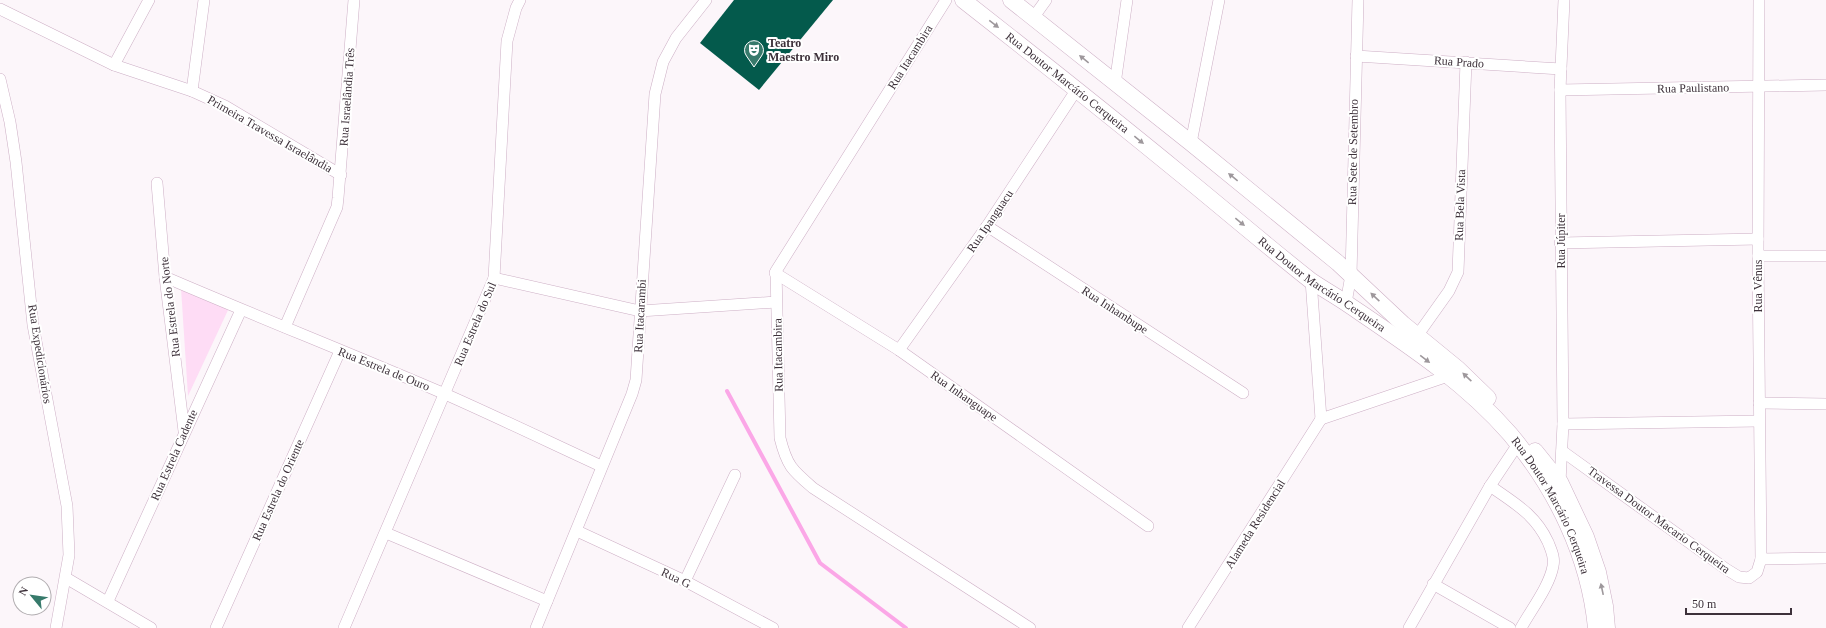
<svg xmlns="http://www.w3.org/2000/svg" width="1826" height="628" font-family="'Times New Roman',serif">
<rect width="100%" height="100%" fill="#fcf6fa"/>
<polygon fill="#fedcf5" points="181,288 229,308 188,396"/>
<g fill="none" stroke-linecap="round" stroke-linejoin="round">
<polyline stroke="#fba7e7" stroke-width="4" points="727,391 820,563 906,628"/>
</g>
<polygon fill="#045a4c" points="734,0 833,0 759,90 700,43"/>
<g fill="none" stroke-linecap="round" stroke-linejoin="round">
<defs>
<g id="street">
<path d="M946 0 776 271 780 438C787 466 792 470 813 488L1030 628"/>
<polyline points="0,9 114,65 192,91 225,106 341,175"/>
<polyline points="1033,18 1046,0"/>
<polyline points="1356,56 1561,69"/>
<polyline points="114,65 149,0"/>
<polyline points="0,79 10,122 16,162 33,325 67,506 69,555 56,628"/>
<polyline points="1115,84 1127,0"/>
<polyline points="1560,90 1826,85"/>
<polyline points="192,91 204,0"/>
<polyline points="1191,143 1219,0"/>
<polyline points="157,183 165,277 184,431"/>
<polyline points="987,226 1243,393"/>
<polyline points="1560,243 1758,239"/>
<polyline points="1758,256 1826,256"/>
<polyline points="775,273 899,350 1148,526"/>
<path d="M165 277C258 317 352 354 445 394 497 417 549 442 601 466"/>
<polyline points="494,278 640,311 776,302"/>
<polyline points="1311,280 1321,419 1448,376"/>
<polyline points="1346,303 1351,275 1358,0"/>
<polyline points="285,327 337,207 338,198 354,0"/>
<polyline points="1417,336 1449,291 1458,272 1466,62"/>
<polyline points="899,350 987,226 1077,89"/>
<polyline points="1759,403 1826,404"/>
<polyline points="1563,424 1759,421"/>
<polyline points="1562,451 1726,569 1739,577 1749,578 1757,572 1761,559 1758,256 1759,0"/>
<polyline points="1560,482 1563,424 1560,90 1564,0"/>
<path d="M1490 486C1514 503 1535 514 1548 542 1551 550 1555 557 1553 566 1550 585 1531 610 1521 628"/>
<polyline points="577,531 685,581 773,628"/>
<polyline points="386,533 547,601"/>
<polyline points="1761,559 1826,558"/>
<polyline points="66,578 151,628"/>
<polyline points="685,581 735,475"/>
<polyline points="1433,584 1510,628"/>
<polyline points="108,601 241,310"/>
<polyline points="216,628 340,351"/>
<polyline points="344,628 494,278 507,41 516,8 520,0"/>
<polyline points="536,628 632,394 636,380 655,94 663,62 676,38 706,0"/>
<polyline points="1188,628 1321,419"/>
<polyline points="1409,628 1490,486 1518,444"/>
</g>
<g id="secondary">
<path id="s1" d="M963 0C1037 58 1110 116 1182 175 1225 210 1267 246 1310 280 1323 289 1336 296 1349 305 1405 343 1465 382 1510 434 1556 489 1589 556 1596 628"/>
<polyline points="1011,0 1191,143 1338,263 1403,324 1458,369 1488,398"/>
<polyline points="1535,451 1560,482 1586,537 1598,572 1605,606 1607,628"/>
</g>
</defs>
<use href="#street" stroke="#cdafc5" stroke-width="12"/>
<use href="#secondary" stroke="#cdafc5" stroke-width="17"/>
<use href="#street" stroke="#fff" stroke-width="11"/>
<use href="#secondary" stroke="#fff" stroke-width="16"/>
</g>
<defs><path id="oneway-solid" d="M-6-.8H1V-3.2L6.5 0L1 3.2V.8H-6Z"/></defs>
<g fill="#9e989c">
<use href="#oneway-solid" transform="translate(994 24) rotate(38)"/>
<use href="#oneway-solid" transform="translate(1084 59) rotate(-141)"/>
<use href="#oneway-solid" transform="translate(1139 140) rotate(39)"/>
<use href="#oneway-solid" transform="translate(1233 177) rotate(-141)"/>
<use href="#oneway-solid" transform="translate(1240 222) rotate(39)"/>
<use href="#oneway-solid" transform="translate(1375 297) rotate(-137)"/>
<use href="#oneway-solid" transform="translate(1425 359) rotate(37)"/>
<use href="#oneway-solid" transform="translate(1467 377) rotate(-137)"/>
<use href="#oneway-solid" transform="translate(1602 589) rotate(-102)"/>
</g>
<defs>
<symbol id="theatre-pin" viewBox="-11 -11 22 30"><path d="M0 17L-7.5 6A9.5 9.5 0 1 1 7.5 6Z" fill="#377a6b" stroke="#fff"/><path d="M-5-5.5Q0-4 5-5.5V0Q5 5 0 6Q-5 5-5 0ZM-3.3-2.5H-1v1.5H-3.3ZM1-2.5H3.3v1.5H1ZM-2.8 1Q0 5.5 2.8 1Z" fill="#fff"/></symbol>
</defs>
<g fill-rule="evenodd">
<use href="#theatre-pin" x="743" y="39" width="22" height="30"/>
</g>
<g text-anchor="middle" stroke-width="4" stroke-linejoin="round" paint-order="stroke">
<g font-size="12" font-weight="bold" fill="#3d313a" stroke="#fff" text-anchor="start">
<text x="768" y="47">Teatro<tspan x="768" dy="14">Maestro Miro</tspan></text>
</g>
<g font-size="12" fill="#3d313a" stroke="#fff">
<text transform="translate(910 57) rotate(-58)" y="4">Rua Itacambira</text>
<text transform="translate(1459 62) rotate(4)" y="4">Rua Prado</text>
<text dy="4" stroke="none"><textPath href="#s1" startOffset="133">Rua Doutor Marcário Cerqueira</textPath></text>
<text transform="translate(1693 88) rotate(-1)" y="4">Rua Paulistano</text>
<text transform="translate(347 97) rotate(-86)" y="4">Rua Israelândia Três</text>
<text transform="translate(270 134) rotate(30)" y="4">Primeira Travessa Israelândia</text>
<text transform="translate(1353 152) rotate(-89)" y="4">Rua Sete de Setembro</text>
<text transform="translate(1460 205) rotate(-88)" y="4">Rua Bela Vista</text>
<text transform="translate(990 221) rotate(-56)" y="4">Rua Ipanguacu</text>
<text transform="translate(1561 241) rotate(-90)" y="4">Rua Júpiter</text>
<text dy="4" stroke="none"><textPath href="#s1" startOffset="458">Rua Doutor Marcário Cerqueira</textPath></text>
<text transform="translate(1758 286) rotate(-90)" y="4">Rua Vênus</text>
<text transform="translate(170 307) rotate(-97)" y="4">Rua Estrela do Norte</text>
<text transform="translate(1115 310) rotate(33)" y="4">Rua Inhambupe</text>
<text transform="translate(640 316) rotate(-87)" y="4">Rua Itacarambi</text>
<text transform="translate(475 324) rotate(-67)" y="4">Rua Estrela do Sul</text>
<text transform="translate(40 354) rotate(81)" y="4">Rua Expedicionários</text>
<text transform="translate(778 355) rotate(-91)" y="4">Rua Itacambira</text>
<text transform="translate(384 369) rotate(22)" y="4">Rua Estrela de Ouro</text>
<text transform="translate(964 396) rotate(35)" y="4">Rua Inhanguape</text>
<text transform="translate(174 455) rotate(-66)" y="4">Rua Estrela Cadente</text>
<text transform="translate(278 490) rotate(-66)" y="4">Rua Estrela do Oriente</text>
<text dy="4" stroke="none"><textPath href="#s1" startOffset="782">Rua Doutor Marcário Cerqueira</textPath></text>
<text transform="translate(1659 520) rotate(36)" y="4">Travessa Doutor Macario Cerqueira</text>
<text transform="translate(1255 524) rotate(-58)" y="4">Alameda Residencial</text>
<text transform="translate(676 578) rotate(26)" y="4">Rua G</text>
</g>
</g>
<g transform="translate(32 596) rotate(299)"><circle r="19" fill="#ffffff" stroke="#b1adb0"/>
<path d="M0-3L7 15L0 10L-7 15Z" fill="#377a6b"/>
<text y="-6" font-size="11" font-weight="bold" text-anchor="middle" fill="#3d313a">N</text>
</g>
<path d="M1686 608v6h105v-6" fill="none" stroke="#3d313a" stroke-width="2"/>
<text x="1692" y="608" font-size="12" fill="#3d313a" stroke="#ffffff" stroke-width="3" paint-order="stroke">50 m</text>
</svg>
